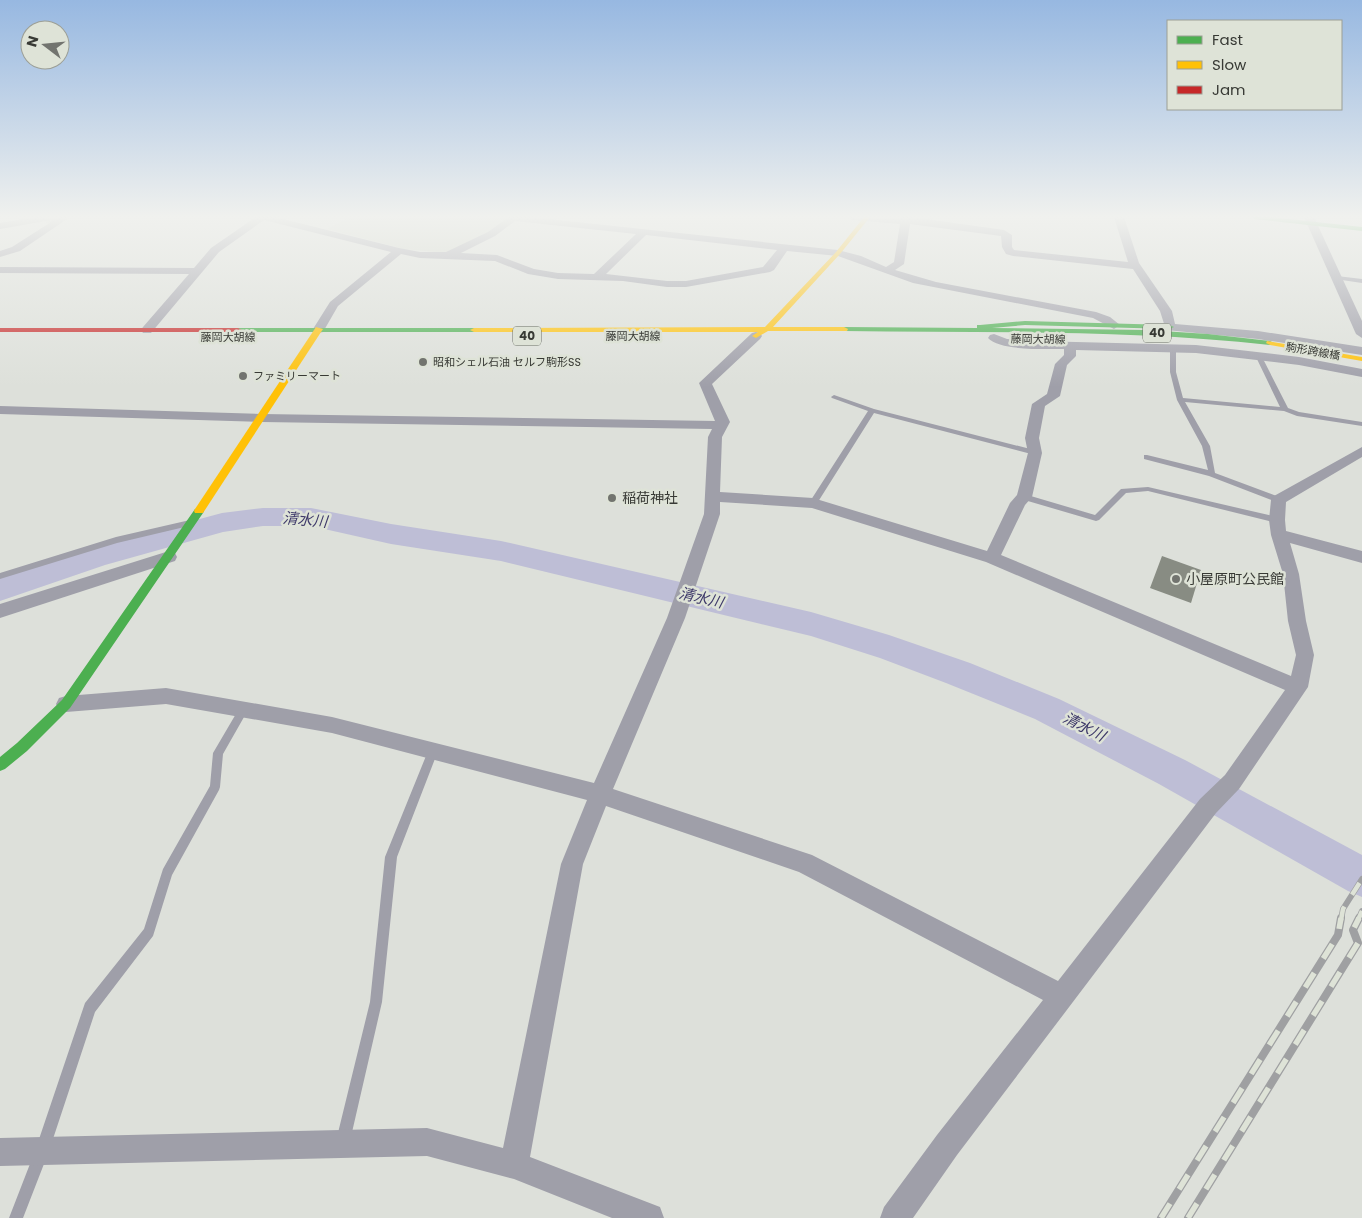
<svg xmlns="http://www.w3.org/2000/svg" width="1362" height="1218" font-family="Poppins,'Noto Sans JP',sans-serif">
<rect width="100%" height="100%" fill="#dde0da"/>
<polygon fill="#d2d7ca" points="349,217 509,217 485,236 446,253 404,249 327,229"/>
<g fill="none" stroke-linecap="round" stroke-linejoin="round">
<polygon fill="#bebed6" fill-rule="evenodd" points="263,508 311,508 391,524 501,541 811,612 889,635 970,663 1059,699 1185,760 1362,855 1362,897 1348,891 1159,784 1035,719 946,683 880,658 811,636 501,561 391,544 311,526 263,526 223,532 105,565 0,601 0,578 99,546 222,513"/>
</g>
<polygon fill="#888c83" points="1162,556 1201,570 1191,603 1150,588"/>
<g fill="none" stroke-linecap="round" stroke-linejoin="round">
<polyline stroke="#bcbfb9" stroke-width="11" stroke-dasharray="11 5.5" stroke-linecap="butt" points="46,218 56,217"/>
<g fill="#9f9fa9" fill-rule="evenodd">
<polygon points="1337,276 1362,279 1362,283 1335,279 1335,277"/>
<polygon points="1173,346 1176,348 1176,372 1183,398 1280,407 1255,355 1258,353 1261,355 1288,408 1299,412 1362,422 1362,426 1297,416 1284,411 1185,402 1210,446 1215,473 1282,498 1283,500 1279,503 1209,476 1144,459 1144,455 1147,455 1208,470 1202,446 1177,400 1170,372 1170,348"/>
<polygon points="834,395 874,409 1038,451 1039,453 1035,455 874,413 816,505 810,505 809,503 868,411 832,398 831,397"/>
<polygon points="1148,487 1277,517 1281,520 1277,523 1148,491 1126,493 1099,520 1096,521 1021,499 1020,497 1024,494 1095,515 1121,489"/>
<polygon points="190,520 194,523 193,525 117,543 0,579 0,573 116,537"/>
<polygon points="243,706 246,707 248,710 223,754 220,787 219,790 172,875 153,936 95,1012 49,1151 23,1218 9,1218 35,1151 85,1003 144,929 163,869 210,786 213,753 240,707"/>
<polygon points="433,747 437,748 438,751 397,857 382,1002 350,1141 348,1146 343,1148 338,1146 336,1141 370,1002 385,857 428,751 429,748"/>
</g>
<g fill="#9f9fa9" fill-rule="evenodd">
<polygon points="36,217 51,218 46,221 0,229 0,223"/>
<polygon points="59,217 70,217 20,251 0,257 0,251 12,247"/>
<path d="M256 217H275L399 248 420 252H446L488 232 509 217H529L838 250 861 256 886 267 894 262 900 224 853 220 848 217 901 219V217H911L1004 230 1012 235V247L1014 250 1128 262 1114 217H1124L1139 263 1172 311 1175 324 1258 331 1362 347V355L1258 339 1166 330 1160 311 1133 269 1013 256 1006 254 1002 247 1001 236 910 224 904 264 895 270 936 282 1096 312 1110 317 1120 325 1114 329 1093 318 913 283 838 256 787 251 774 270 770 272 686 287H667L623 281 558 279 528 274 495 261 420 258 401 254 338 306 323 332 319 333 313 329 330 302 391 252 264 220 219 252 151 333H143L141 330 143 327 189 274 0 273V267L194 268 211 248ZM515 221 636 234 594 274 558 273 534 269 497 255 461 253 495 236ZM646 235 777 250 763 267 686 281H667L606 274Z"/>
<polygon points="1304,217 1314,217 1362,321 1362,338 1356,334"/>
<path d="M756 332 760 333 762 336 760 339 712 384 730 422 722 437 720 492 813 498 987 551 1010 503 1017 495 1028 453 1025 438 1032 404 1047 394 1055 364 1064 355V349C1046 349 1000 351 988 338L990 335 994 334 1007 339 1036 341 1196 345 1299 357 1362 369V377L1299 365 1196 353 1076 350V356L1067 365 1060 396 1045 406 1039 438 1042 453 1032 497 1025 505 1001 555 1291 676 1296 655 1288 621 1283 574 1271 535 1269 520 1271 500 1274 496 1362 447V457L1286 502 1285 520 1286 531 1362 551V563L1290 543 1299 574 1306 621 1314 655 1308 687 1239 789 1216 813 957 1155 913 1218H880L884 1207 937 1135 1043 1000 799 872 606 806 583 864 530 1157 660 1207 664 1218H612L514 1179 427 1156 0 1166V1138L427 1128 503 1148 561 864 587 800 332 733 166 704 66 712 59 710 56 704 59 698 66 696 166 688 332 717 594 783 667 618 704 514 708 437 712 429 262 422 0 414V406L262 414 715 421 699 383 752 333ZM720 502 812 508 986 562 1285 690 1225 775 1200 799 1058 981 812 855 613 789 685 618 720 514Z"/>
<polygon points="169,551 175,553 177,557 175,561 0,618 0,604"/>
</g>
<g fill="#4caf50" fill-rule="evenodd">
<polygon points="1252,217 1270,217 1362,227 1362,231 1255,219"/>
<path d="M1025 321 1170 325 1174 327 1170 329 1025 325 992 328 1147 330 1208 334 1270 341 1274 343 1270 345C1129 329 986 333 844 331L840 329 844 327 977 328V325H980Z"/>
<polygon points="235,328 474,328 478,330 474,332 238,332 234,330"/>
<polygon points="199,508 204,511 203,513 70,708 27,751 5,769 0,771 0,757 17,743 62,700 195,509"/>
</g>
<g fill="#ffc107" fill-rule="evenodd">
<polygon points="864,217 870,217 840,254 773,327 844,327 848,329 847,331 768,331 756,338 752,336 758,332 474,332 470,330 474,328 765,327 836,252"/>
<polygon points="316,327 323,329 203,513 195,513 194,511 195,509"/>
<polygon points="1267,341 1362,357 1362,361 1270,345 1266,343"/>
</g>
<polygon fill="#c62828" fill-rule="evenodd" points="0,328 238,328 242,330 238,332 0,332"/>
<defs>
<g id="rail-far1">
<polyline points="1341,920 1343,909 1362,879"/>
<polyline points="1358,920 1362,911"/>
</g>
<g id="rail">
<polyline points="1161,1218 1338,935 1341,918"/>
<polyline points="1188,1218 1358,943 1353,930 1359,918"/>
</g>
</defs>
<use href="#rail-far1" stroke="#9fa0a2" stroke-width="6"/>
<use href="#rail" stroke="#9fa0a2" stroke-width="8"/>
<use href="#rail-far1" stroke="#dee3d7" stroke-width="4.5" stroke-dasharray="14" stroke-linecap="butt"/>
<use href="#rail" stroke="#dee3d7" stroke-width="5.5" stroke-dasharray="17" stroke-linecap="butt"/>
</g>
<linearGradient id="sky" x2="0" y2="1"><stop stop-color="#97b8e1"/><stop offset="0.56" stop-color="#f0f1ee"/><stop offset="1" stop-color="#f0f1ee" stop-opacity="0"/></linearGradient>
<rect width="1362" height="387" fill="url(#sky)"/>
<g fill="#72746f" stroke="#dee3d7" stroke-width="2">
<circle cx="423" cy="362" r="5"/>
<circle cx="243" cy="376" r="5"/>
<circle cx="612" cy="498" r="5"/>
<circle cx="1176" cy="579" r="5"/>
</g>
<g text-anchor="middle" stroke-width="5" stroke-linejoin="round" paint-order="stroke">
<g font-size="11" fill="#383a35" stroke="#dee3d7">
<text x="633" y="340">藤岡大胡線</text>
<text x="228" y="341">藤岡大胡線</text>
<text transform="translate(1038 339) rotate(1)" y="4">藤岡大胡線</text>
<text transform="translate(1313 351) rotate(10)" y="4">駒形跨線橋</text>
</g>
<g font-size="11" fill="#383a35" stroke="#dee3d7" text-anchor="start">
<text x="433" y="366">昭和シェル石油 セルフ駒形SS</text>
<text x="253" y="380">ファミリーマート</text>
</g>
<g fill="#dee3d7" stroke="#6a6d66" stroke-width="1">
<rect x="1143" y="323.5" width="28" height="19" rx="4"/>
<rect x="513" y="326.5" width="28" height="19" rx="4"/>
</g>
<g font-size="12" font-weight="bold" fill="#383a35">
<text x="1157" y="337">40</text>
<text x="527" y="340">40</text>
</g>
<g font-size="14" fill="#383a35" stroke="#dee3d7" text-anchor="start">
<text x="622" y="503">稲荷神社</text>
<text x="1186" y="584">小屋原町公民館</text>
</g>
<g font-size="15" font-style="italic" fill="#3d3869" stroke="#dee3d7">
<text transform="translate(305 520) rotate(5)" y="5">清水川</text>
<text transform="translate(701 598) rotate(13)" y="5">清水川</text>
<text transform="translate(1084 727) rotate(27)" y="5">清水川</text>
</g>
</g>
<rect x="1167" y="20" width="175" height="90" fill="#dee3d7" stroke="#9c9f96"/>
<rect x="1177" y="36" width="25" height="8" fill="#4caf50" stroke="#9c9f96"/>
<text x="1212" y="45" font-size="15" fill="#383a35">Fast</text>
<rect x="1177" y="61" width="25" height="8" fill="#ffc107" stroke="#9c9f96"/>
<text x="1212" y="70" font-size="15" fill="#383a35">Slow</text>
<rect x="1177" y="86" width="25" height="8" fill="#c62828" stroke="#9c9f96"/>
<text x="1212" y="95" font-size="15" fill="#383a35">Jam</text>
<g transform="translate(45 45) rotate(286)"><circle r="24" fill="#dee3d7" stroke="#9c9f96"/>
<path d="M0-4L9 19L0 12L-9 19Z" fill="#72746f"/>
<text y="-8" font-size="14" font-weight="bold" text-anchor="middle" fill="#383a35">N</text>
</g>
</svg>
